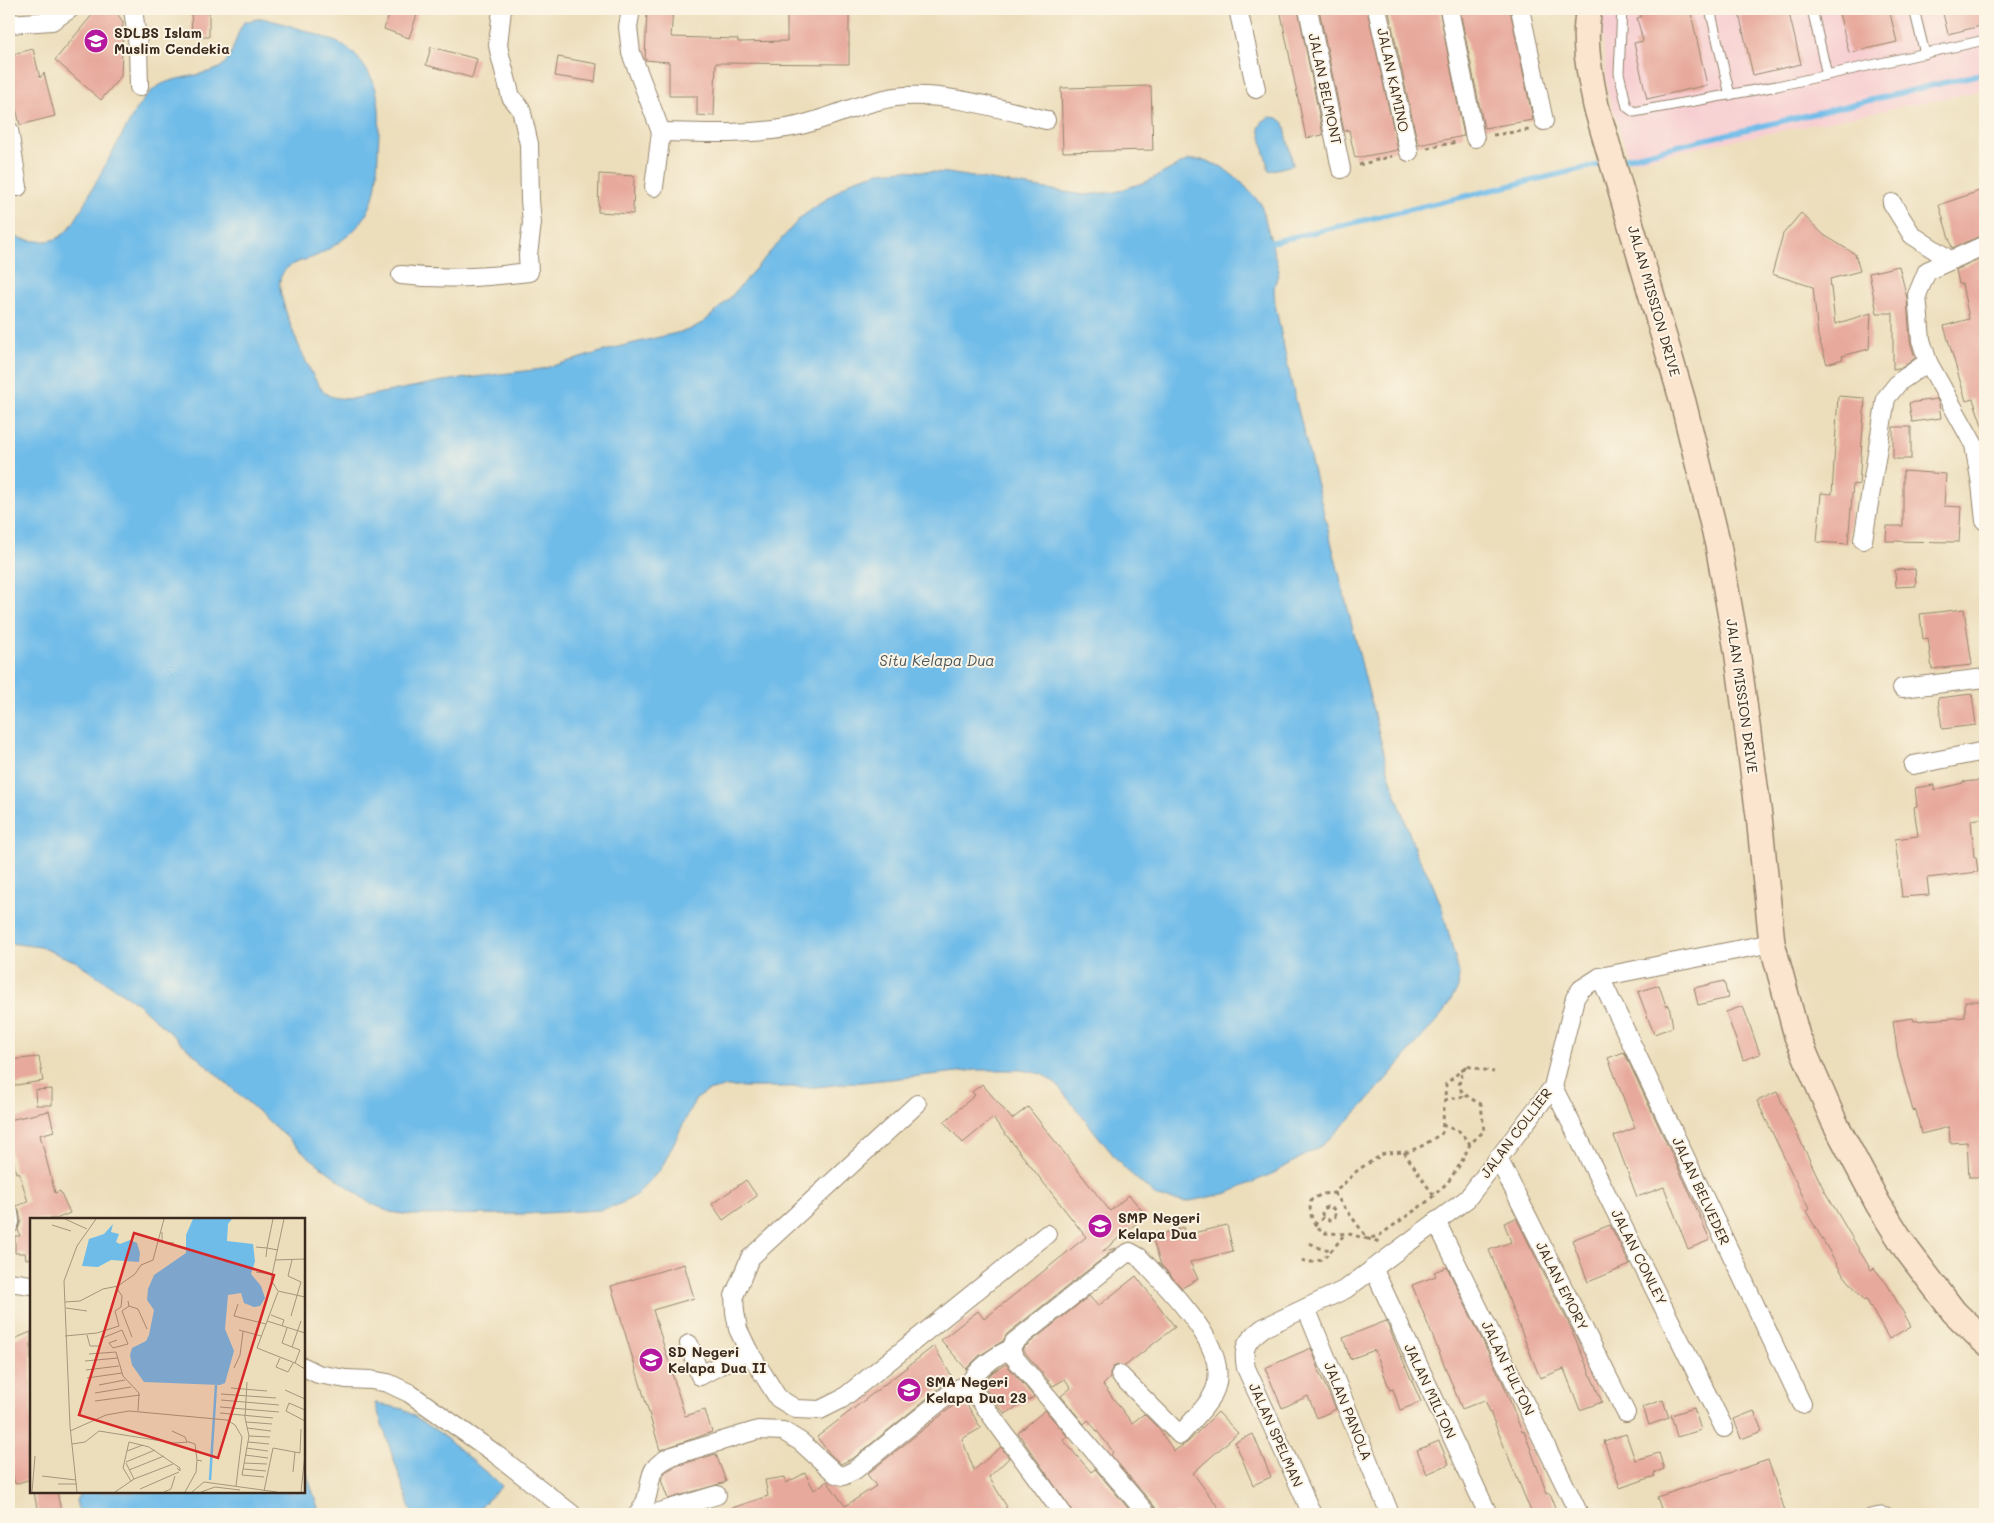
<svg xmlns="http://www.w3.org/2000/svg" width="1994" height="1523" font-family="Mali,sans-serif">
<rect width="100%" height="100%" fill="#fcf5e5"/>
<filter id="ink" filterUnits="userSpaceOnUse"><feTurbulence type="fractalNoise" baseFrequency=".02" numOctaves="2"/><feDisplacementMap in="SourceGraphic" scale="10" xChannelSelector="R" yChannelSelector="G"/><feConvolveMatrix kernelMatrix="1 2 1 2 8 2 1 2 1" color-interpolation-filters="sRGB"/></filter>
<filter id="wash" filterUnits="userSpaceOnUse"><feTurbulence type="fractalNoise" baseFrequency=".0096" numOctaves="4" result="noise"/><feDisplacementMap in="SourceGraphic" scale="20" xChannelSelector="R" yChannelSelector="G"/><feGaussianBlur stdDeviation="1.12" result="paint"/><feColorMatrix in="noise" values="0 0 0 0 0 0 0 0 0 0 0 0 0 0 0 0 0 1.4 0 .05"/><feComposite in="paint" operator="in"/></filter>
<g filter="url(#wash)">
<rect width="100%" height="100%" fill="#ecdebb"/>
<polygon fill="#f7cfd2" points="1605,9 1985,9 1985,90 1725,142 1630,162 1607,91 1602,31"/>
<g fill="#6fbce9" stroke="#557384">
<path d="M262 18C283 23 302 29 323 37 330 40 338 42 344 46 356 53 367 69 373 81 382 102 379 130 378 152 377 180 377 205 357 227 347 238 333 247 320 254 307 262 286 260 280 279 275 296 312 382 325 393 333 399 342 398 351 399L443 381 542 369 622 346 689 330 704 322 727 301 800 218 853 180 879 172 904 170 948 173 1084 195 1115 192 1148 181 1188 160H1204L1222 167 1241 182 1261 204 1279 271 1274 287 1275 304 1291 381 1389 774 1416 853 1431 880 1442 908 1459 973 1458 988 1443 1013 1362 1107 1324 1144 1276 1172 1228 1193 1185 1202 1157 1197 1123 1167 1057 1085 1042 1074 1021 1070H977L815 1087H724L708 1091 695 1100 661 1169 635 1196 618 1205 600 1210 525 1214 410 1215 390 1212 368 1202 310 1158 138 1004 77 962 40 947 9 943V236C24 239 47 246 61 236 75 226 83 205 91 191 106 164 121 137 136 110 156 80 166 82 200 74 207 72 216 71 222 66 234 56 235 35 244 22Z"/>
<polygon points="1270,117 1278,118 1284,123 1293,165 1269,171 1259,128 1263,121"/>
<polygon points="375,1403 403,1409 440,1433 502,1486 473,1514 412,1514"/>
<polygon points="304,1465 320,1514 79,1514 76,1500 82,1492 304,1492"/>
</g>
<g fill="none" stroke-linecap="round" stroke-linejoin="round">
<g stroke="#6fbce9" stroke-width="5.5">
<polyline points="1618,160 1985,73"/>
<polyline points="1272,242 1606,163"/>
</g>
</g>
<g id="blocks">
<g fill="#e7a99c">
<polygon points="97,9 114,9 123,22 121,76 101,100 55,60"/>
<polygon points="209,9 209,37 192,37 191,10"/>
<polygon points="391,9 419,9 409,38 384,29"/>
<polygon points="647,9 673,9 671,37 738,39 738,42 787,41 787,9 849,9 849,64 716,63 714,116 697,115 697,96 669,96 669,62 645,60"/>
<polygon points="1280,9 1298,9 1323,135 1306,138"/>
<polygon points="1319,9 1367,9 1398,150 1355,158 1349,130 1344,131"/>
<polygon points="1403,9 1439,9 1464,136 1418,145 1389,12"/>
<polygon points="1472,9 1510,9 1533,120 1484,128 1460,11"/>
<polygon points="1639,9 1690,9 1707,85 1647,99 1634,43 1643,41 1637,18 1641,17"/>
<polygon points="1738,9 1788,9 1801,64 1753,75"/>
<polygon points="1838,9 1889,9 1897,42 1849,53"/>
<polygon points="1942,9 1985,9 1985,25 1948,34"/>
<polygon points="431,47 477,59 472,78 426,65"/>
<polygon points="33,49 40,78 44,73 55,116 20,125 9,79 9,55"/>
<polygon points="558,57 597,64 595,82 555,76"/>
<polygon points="1151,86 1153,150 1063,152 1061,88"/>
<polygon points="599,174 634,176 633,214 598,212"/>
<polygon points="1985,189 1985,234 1952,248 1939,205"/>
<polygon points="1801,213 1824,235 1855,254 1860,271 1830,279 1835,324 1871,313 1869,349 1842,356 1843,359 1827,364 1818,336 1813,287 1772,274 1783,234"/>
<polygon points="1985,257 1985,428 1983,428 1973,399 1966,401 1944,326 1969,319 1962,284 1959,284 1956,270"/>
<polygon points="1899,266 1907,298 1910,341 1915,358 1903,367 1893,369 1893,313 1877,313 1869,273"/>
<polygon points="1838,396 1865,398 1859,485 1853,484 1848,544 1817,542 1821,493 1832,494"/>
<polygon points="1937,399 1939,404 1941,418 1912,422 1909,403"/>
<rect x="1893" y="427" width="18" height="32"/>
<polygon points="1903,471 1946,474 1944,506 1961,507 1959,542 1886,541 1887,526 1903,526"/>
<polygon points="1915,569 1916,586 1896,587 1895,570"/>
<polygon points="1964,609 1972,665 1932,669 1928,638 1923,639 1920,614"/>
<polygon points="1972,694 1976,725 1942,729 1938,698"/>
<polygon points="1985,780 1985,818 1971,820 1974,857 1976,857 1978,872 1927,878 1929,895 1902,897 1895,839 1918,836 1914,807 1917,806 1915,788 1934,785 1934,790 1963,783 1962,782"/>
<polygon points="1724,981 1728,998 1698,1005 1694,988"/>
<polygon points="1659,985 1666,1006 1669,1005 1673,1027 1654,1034 1638,992"/>
<polygon points="1965,1001 1985,1001 1985,1177 1969,1177 1967,1142 1950,1143 1949,1127 1921,1134 1916,1110 1913,1111 1898,1057 1893,1021 1913,1018 1914,1021 1965,1017"/>
<polygon points="1743,1006 1760,1054 1743,1060 1726,1012"/>
<polygon points="1624,1052 1688,1189 1710,1240 1688,1249 1664,1187 1637,1197 1614,1136 1635,1128 1608,1058"/>
<polygon points="39,1057 43,1081 9,1086 9,1060"/>
<polygon points="982,1084 1012,1119 1028,1107 1110,1211 1129,1195 1146,1215 1102,1252 1116,1248 1007,1334 1003,1341 979,1356 966,1369 941,1340 978,1311 984,1319 1086,1237 993,1118 963,1143 944,1122 975,1095 972,1092"/>
<polygon points="52,1089 52,1105 36,1105 35,1090"/>
<polygon points="1777,1092 1824,1190 1871,1270 1874,1268 1887,1284 1911,1326 1889,1339 1866,1299 1865,1301 1842,1273 1806,1211 1809,1209 1757,1101"/>
<polygon points="49,1111 54,1131 40,1135 55,1193 60,1191 70,1213 56,1219 31,1219 31,1258 26,1259 25,1253 15,1253 15,1236 20,1236 18,1229 21,1221 19,1211 16,1206 28,1202 19,1172 16,1173 9,1145 9,1120"/>
<polygon points="746,1180 757,1196 723,1220 712,1204"/>
<polygon points="1516,1218 1570,1326 1602,1402 1580,1410 1564,1369 1540,1378 1489,1250 1511,1242 1504,1223"/>
<polygon points="1227,1225 1233,1251 1190,1262 1198,1279 1182,1288 1161,1265 1152,1237 1183,1227 1185,1235"/>
<polygon points="1610,1225 1630,1265 1588,1282 1572,1240"/>
<polygon points="684,1264 694,1298 653,1310 685,1416 705,1410 712,1432 660,1450 611,1286"/>
<polygon points="1447,1267 1503,1383 1522,1432 1524,1431 1547,1494 1550,1493 1557,1514 1532,1514 1485,1400 1462,1409 1412,1285 1436,1276 1434,1272"/>
<polygon points="1136,1276 1175,1327 1125,1366 1118,1365 1113,1367 1110,1373 1110,1378 1103,1385 1132,1423 1144,1414 1158,1428 1174,1451 1188,1442 1218,1412 1238,1433 1193,1473 1223,1514 1157,1514 1155,1507 1111,1455 1113,1452 1109,1446 1088,1420 1084,1424 1061,1396 1071,1388 1065,1379 1053,1386 1022,1349 1089,1296 1098,1306"/>
<polygon points="1386,1321 1421,1402 1400,1410 1393,1389 1390,1390 1375,1350 1350,1359 1343,1338"/>
<polygon points="31,1332 31,1479 15,1484 9,1461 9,1430 12,1430 9,1406 9,1341"/>
<polygon points="934,1346 953,1379 946,1383 855,1457 841,1464 829,1453 817,1437"/>
<polygon points="1311,1348 1319,1369 1318,1370 1336,1409 1317,1418 1308,1396 1282,1408 1265,1368"/>
<polygon points="1006,1364 1034,1397 1005,1414 982,1384 993,1372"/>
<polygon points="963,1398 981,1428 962,1439 974,1470 1001,1447 1009,1458 989,1477 1007,1507 994,1514 723,1514 723,1511 768,1496 765,1480 785,1477 786,1483 805,1473 814,1490 827,1481 845,1506 876,1486 867,1474"/>
<polygon points="1663,1400 1669,1418 1649,1425 1643,1407"/>
<polygon points="1694,1408 1701,1430 1677,1437 1671,1415"/>
<polygon points="1045,1410 1068,1437 1063,1440 1091,1472 1095,1469 1133,1514 1075,1514 1073,1512 1018,1433"/>
<polygon points="1754,1411 1762,1431 1741,1439 1734,1419"/>
<polygon points="1253,1434 1271,1477 1253,1485 1235,1442"/>
<polygon points="1626,1434 1635,1460 1659,1453 1664,1469 1654,1473 1655,1476 1620,1488 1604,1441"/>
<polygon points="1439,1441 1449,1464 1427,1474 1417,1450"/>
<polygon points="716,1454 726,1482 668,1499 661,1480 665,1472 676,1466"/>
<polygon points="1768,1460 1786,1514 1663,1514 1657,1497"/>
<polygon points="34,1492 57,1492 61,1511 38,1514"/>
</g>
</g>
</g>
<g filter="url(#ink)">
<use href="#blocks" fill-opacity="0" stroke="#94846c" stroke-width="1"/>
<g fill="none" stroke-linecap="round" stroke-linejoin="round">
<defs>
<g id="lane">
<polyline points="1622,9 1619,73 1627,107 1634,112 1777,86 1985,40"/>
<polyline points="1710,9 1730,95"/>
<polyline points="1812,9 1827,75"/>
<polyline points="1914,9 1925,54"/>
<polyline points="1870,1514 1881,1512 1891,1514"/>
</g>
<g id="street">
<polyline points="133,9 138,46 139,87"/>
<polyline points="631,9 628,27 631,53 661,132 654,187"/>
<polyline points="1238,9 1256,89"/>
<polyline points="1308,9 1341,169"/>
<polyline points="1377,9 1409,152"/>
<polyline points="1449,9 1475,138"/>
<polyline points="1520,9 1544,121"/>
<polyline points="9,24 52,21 70,9"/>
<polyline points="9,130 18,187"/>
<path d="M661 132C701 133 747 135 787 128 824 122 859 102 896 97 943 91 1001 109 1046 120"/>
<polyline points="1892,203 1912,235 1950,260"/>
<polyline points="1985,245 1927,271 1917,295 1921,340 1928,362 1974,445 1981,484 1985,521"/>
<path d="M401 275C445 280 486 277 529 272L528 255 532 223 530 200 529 144 521 109 511 97 500 55 498 45 502 9"/>
<polyline points="1863,540 1886,398 1899,382 1928,362"/>
<polyline points="1902,688 1985,678"/>
<polyline points="1913,765 1985,751"/>
<polyline points="1600,977 1802,1404"/>
<polyline points="1553,1087 1724,1428"/>
<polyline points="1498,1158 1626,1413"/>
<polyline points="9,1213 10,1222 9,1225"/>
<polyline points="1436,1221 1579,1514"/>
<polyline points="1373,1268 1488,1514"/>
<polyline points="9,1282 31,1285"/>
<polyline points="1306,1308 1390,1514"/>
<polyline points="689,1344 700,1376 748,1350 738,1329 735,1312 734,1296 750,1258 917,1104"/>
<polyline points="748,1350 778,1398 796,1409 820,1410 842,1399 1047,1234"/>
<polyline points="304,1367 318,1374 346,1379 371,1380 388,1383 409,1393 493,1452 572,1514"/>
<path d="M1120 1375 1180 1435C1190 1423 1206 1408 1213 1394 1236 1350 1166 1287 1139 1257L1130 1252 1124 1255 1014 1342 1011 1349 1014 1357 1147 1514"/>
<path d="M967 1387C976 1370 994 1356 1011 1349"/>
<path d="M638 1514C641 1510 644 1505 646 1500 653 1477 646 1468 672 1456L758 1430 783 1431 801 1442 836 1474 843 1476 855 1470 953 1391 962 1387 972 1389 1063 1514"/>
<polyline points="653,1514 717,1495"/>
<path d="M1312 1514 1246 1368C1242 1347 1246 1341 1263 1328L1346 1289 1467 1199 1553 1087 1575 998 1581 989 1600 977 1772 943"/>
</g>
<path id="secondary" d="M1589 9C1582 42 1590 74 1596 106L1683 402 1718 545 1737 650 1759 816 1772 943 1797 1036 1834 1121 1878 1204 1907 1250 1954 1312 1985 1342"/>
</defs>
<use href="#lane" stroke="#94846c" stroke-width="11"/>
<use href="#street" stroke="#94846c" stroke-width="20"/>
<use href="#secondary" stroke="#94846c" stroke-width="28"/>
<g stroke="#94846c" stroke-width="3" stroke-dasharray="4 4" stroke-linecap="butt">
<polyline points="1493,135 1529,130"/>
<polyline points="1427,148 1457,142"/>
<polyline points="1359,165 1392,156"/>
<path d="M1466 1066C1453 1089 1460 1093 1481 1104L1484 1131 1470 1144 1461 1163 1448 1182 1428 1201 1380 1235 1368 1239 1349 1234 1323 1233C1313 1224 1308 1214 1311 1200L1322 1194 1334 1193 1359 1169 1385 1153 1408 1152 1424 1145 1442 1133 1446 1084 1466 1066 1494 1072"/>
<polyline points="1444,1100 1465,1096"/>
<polyline points="1442,1125 1459,1131 1470,1144"/>
<polyline points="1404,1152 1434,1196"/>
<polyline points="1334,1193 1368,1239 1381,1242"/>
<polyline points="1314,1225 1323,1218 1330,1220 1335,1217 1335,1210 1329,1206 1324,1209 1322,1213 1323,1218"/>
<polyline points="1310,1243 1319,1248 1332,1250"/>
<path d="M1302 1260C1321 1268 1333 1249 1343 1236"/>
</g>
<use href="#lane" stroke="#fff" stroke-width="9"/>
<use href="#street" stroke="#fff" stroke-width="18"/>
<use href="#secondary" stroke="#fce5cf" stroke-width="25"/>
</g>
</g>
<defs>
<symbol id="school-disc" viewBox="-11 -11 22 22"><circle r="9.5" fill="#b5179e" stroke="#fcf5e5"/><path d="M0-5L7-2L0 1L-7-2ZM-4 1L0 2.5L4 1V4Q0 6-4 4Z" fill="#fff"/></symbol>
</defs>
<g fill-rule="evenodd">
<use href="#school-disc" x="82" y="27" width="28" height="28"/>
<use href="#school-disc" x="1086" y="1212" width="28" height="28"/>
<use href="#school-disc" x="637" y="1346" width="28" height="28"/>
<use href="#school-disc" x="895" y="1376" width="28" height="28"/>
</g>
<g text-anchor="middle" stroke-width="4" stroke-linejoin="round" paint-order="stroke">
<g font-size="14" font-weight="bold" fill="#3b2a1e" stroke="#fcf5e5" text-anchor="start">
<text x="114" y="38">SDLBS Islam<tspan x="114" dy="16">Muslim Cendekia</tspan></text>
<text x="1118" y="1223">SMP Negeri<tspan x="1118" dy="16">Kelapa Dua</tspan></text>
<text x="668" y="1357">SD Negeri<tspan x="668" dy="16">Kelapa Dua II</tspan></text>
<text x="926" y="1387">SMA Negeri<tspan x="926" dy="16">Kelapa Dua 23</tspan></text>
</g>
<g font-size="14" fill="#3b2a1e" stroke="#fcf5e5">
<text transform="translate(1393 80) rotate(78)" y="5">JALAN KAMINO</text>
<text transform="translate(1325 89) rotate(78)" y="5">JALAN BELMONT</text>
<text transform="translate(1654 301) rotate(74)" y="5">JALAN MISSION DRIVE</text>
<text transform="translate(1742 696) rotate(82)" y="5">JALAN MISSION DRIVE</text>
<text transform="translate(1516 1133) rotate(-53)" y="5">JALAN COLLIER</text>
<text transform="translate(1701 1191) rotate(65)" y="5">JALAN BELVEDER</text>
<text transform="translate(1639 1257) rotate(63)" y="5">JALAN CONLEY</text>
<text transform="translate(1562 1286) rotate(63)" y="5">JALAN EMORY</text>
<text transform="translate(1508 1368) rotate(64)" y="5">JALAN FULTON</text>
<text transform="translate(1430 1391) rotate(65)" y="5">JALAN MILTON</text>
<text transform="translate(1348 1411) rotate(68)" y="5">JALAN PANOLA</text>
<text transform="translate(1276 1435) rotate(66)" y="5">JALAN SPELMAN</text>
</g>
<g font-size="15" font-style="italic" fill="#4b565b" stroke="#fcf5e5">
<text x="937" y="666">Situ Kelapa Dua</text>
</g>
</g>
<g transform="translate(30 1218)">
<rect width="275" height="275" fill="#ecdebb"/>
<path d="M163 1H202L198 6 197 23 223 26 225 43 221 56 231 68 235 80 230 88 224 89 214 85 211 75 198 77 195 111 204 133 195 165 190 167 114 164 102 147 100 137 102 130 116 123 119 117 124 92 117 82 118 71 124 57 156 35V17ZM83 6 81 14 89 16 86 24 90 26 100 22 107 25 110 35 109 44 81 42 68 49 52 48 59 21 74 16Z" fill="#6fbce9"/>
<path fill="none" stroke="#6fbce9" stroke-width="2.5" d="M180 262 186 167"/>
<path fill="none" stroke="#a5967c" stroke-width="1" d="M35 1 57 11M254 1 241 62 248 73 275 79M22 7 41 13M132 14V24L144 25M226 29 237 30 243 1M236 39 237 30 248 32M245 42 275 41M226 54 242 56M248 74 227 130 265 145M98 83 99 88 108 91 117 111M35 84 50 83 73 71 88 68 105 56 111 47 123 42 134 1M208 86 204 98 236 106M99 88 92 93 102 119M36 90 57 93M241 97 254 102 252 108M261 98 271 64 258 58 262 42M237 103 275 115M257 110 252 125 262 129 271 103M209 112 231 118M57 117 60 128H71M35 118 67 115 89 108 85 93 91 89 92 78 86 69M70 121 92 112 98 126 83 130 79 125 87 122M262 129 270 132 265 145 275 151M59 136 86 134 93 158 109 175 108 193M250 140 246 149 258 154 263 145M55 143 88 140M204 150 210 137 213 114M56 152 89 148M57 160 92 155M217 164 215 200 219 218 212 257 234 259M69 167 95 162M201 170 237 173M255 172 275 181M65 175 101 169M191 176 246 180M191 182 249 187M65 183 110 177M190 189 249 194M275 192 259 185 256 193 275 203M190 195 243 200M216 204 242 206M217 210 241 213M40 213 76 197 99 193 197 202 205 207 212 219 206 268M142 213 155 219 157 224M219 218 240 219M218 224 239 226M42 226 55 224 69 213 144 225 159 224 165 226 167 242 172 243M216 230 238 233M97 233 113 227M215 237 238 240M96 244 125 232M96 245 104 261M214 245 237 246M213 251 236 253M99 252 134 238M263 254 265 234M12 258 46 262M101 263 93 250 99 224 119 229 150 250V253L147 250M28 266H47M110 271 149 254M234 273 243 230 270 235 271 211M2 274 5 238M47 274 40 208 34 63 47 28 66 1M85 274 104 261 143 246M134 274 141 271 145 258M155 274 166 254 167 242M162 274 174 264 247 274M171 274 185 269 210 272M271 274 275 236"/>
<path fill="#d62828" fill-opacity="0.15" stroke="#d62828" stroke-width="2.5" d="M104 15 244 57 188 240 49 197Z"/>
<rect width="275" height="275" fill="none" stroke="#3b2a1e" stroke-width="2.5"/>
</g>
<rect width="1994" height="1523" fill="none" stroke="#fcf5e5" stroke-width="30"/>
</svg>
